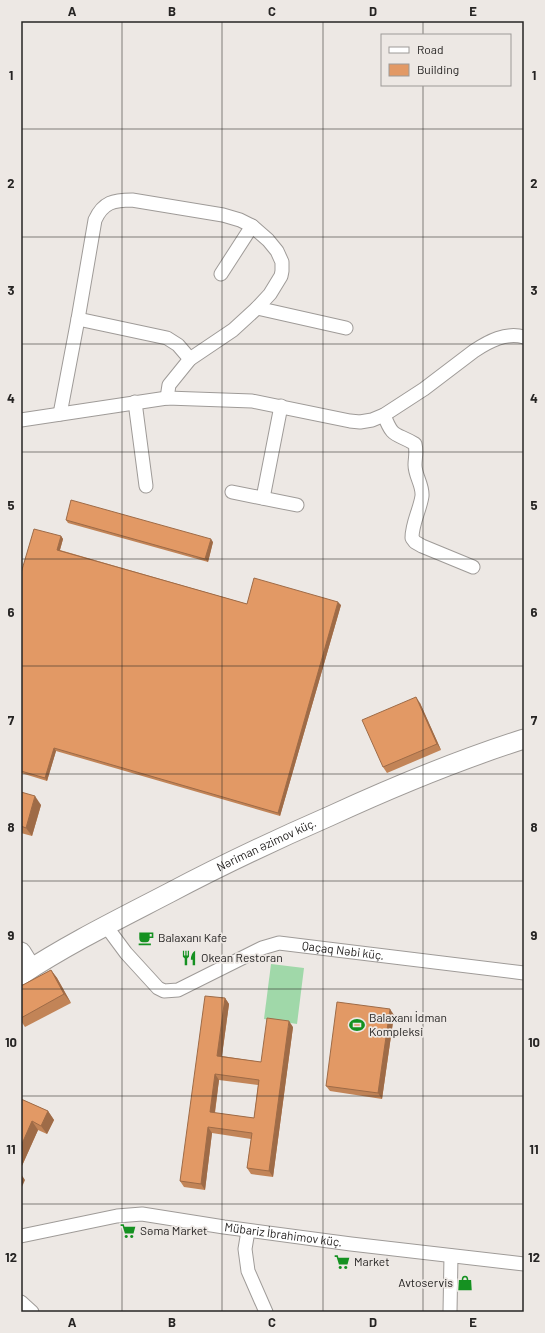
<svg xmlns="http://www.w3.org/2000/svg" width="545" height="1333" font-family="Barlow,sans-serif">
<rect width="100%" height="100%" fill="#ede8e4"/>
<polygon fill="#a0d8a9" points="271,964 304,968 297,1024 264,1019"/>
<g fill="none" stroke-linecap="round" stroke-linejoin="round">
<defs>
<g id="street">
<polyline points="221,274 252,226"/>
<polyline points="257,308 346,328"/>
<polyline points="78,319 167,338 178,345 190,359"/>
<polyline points="135,402 146,486"/>
<path d="M60 414 78 319 95 220C103 202 114 200 132 200L223 215 240 220 252 226 268 240 277 251 282 262V271L281 276 270 294 257 308 233 330 190 359 169 385 167 398"/>
<path d="M384 415C393 439 395 432 415 444 417 452 415 458 415 465 415 476 423 485 422 496 420 510 412 523 412 538L415 542 422 546 473 567"/>
<path d="M21 420 167 398 252 401 350 421 360 422 372 420 384 415 424 389 474 351C489 341 506 332 524 337"/>
<polyline points="232,492 297,505"/>
<polyline points="263,498 281,406"/>
<path id="s1" d="M106 926 126 953 158 988 164 991 178 990 262 948 279 943 524 973"/>
<polyline points="248,1231 245,1249 248,1271 266,1312"/>
<path id="s2" d="M21 1236 117 1216 142 1214 224 1227 351 1244 524 1264"/>
<polyline points="21,1302 32,1312"/>
<polyline points="450,1312 451,1256"/>
</g>
<g id="secondary">
<polyline points="21,952 31,968"/>
<path id="s3" d="M21 975C68 944 119 919 169 893 222 865 275 840 330 816 393 787 458 760 524 739"/>
</g>
</defs>
<use href="#street" stroke="#9f9b98" stroke-width="15"/>
<use href="#secondary" stroke="#9f9b98" stroke-width="21"/>
<use href="#street" stroke="#fff" stroke-width="13"/>
<use href="#secondary" stroke="#fff" stroke-width="19"/>
</g>
<g fill="#c28457" fill-rule="evenodd">
<polygon points="66,520 213,542 208,562 68,523"/>
<polygon points="61,536 63,539 60,550 247,604 341,605 280,816 56,751 47,781 21,773 21,573"/>
<polygon points="420,703 441,750 387,773 383,767"/>
<polygon points="21,792 41,805 32,836 21,833"/>
<polygon points="51,970 57,978 71,1003 25,1027 21,1021 21,986"/>
<path d="M225 998 229 1004 222 1056 261 1062 293 1027 273 1177 251 1174 247 1168 251 1139 212 1133 205 1190 184 1187 180 1181ZM219 1080 258 1085 254 1118 215 1113Z"/>
<polygon points="394,1015 382,1099 330,1091 326,1086"/>
<polygon points="21,1099 48,1111 54,1120 47,1134 38,1130 21,1168"/>
</g>
<g fill="#9e6b47">
<polygon points="61,536 63,539 59,553 57,550"/>
<polygon points="211,539 213,542 208,562 205,559"/>
<polygon points="338,602 341,605 280,816 278,813"/>
<polygon points="416,697 420,703 441,750 437,744"/>
<polygon points="54,748 56,751 47,781 45,778"/>
<polygon points="35,796 41,805 32,836 26,828"/>
<polygon points="51,970 57,978 71,1003 64,994"/>
<polygon points="225,998 229,1004 221,1062 217,1056"/>
<polygon points="390,1009 394,1015 382,1099 378,1093"/>
<polygon points="289,1021 293,1027 273,1177 269,1171"/>
<polygon points="215,1074 219,1080 214,1118 210,1112"/>
<polygon points="48,1111 54,1120 47,1134 41,1126"/>
<polygon points="32,1121 38,1130 21,1168 21,1146"/>
<polygon points="208,1127 212,1133 205,1190 201,1184"/>
<polygon points="21,1174 25,1180 21,1189"/>
</g>
<g fill="#e29965" stroke="#9e6b47" fill-rule="evenodd">
<polygon points="71,500 211,539 205,559 66,520"/>
<polygon points="34,529 61,536 57,550 247,604 254,578 338,602 278,813 54,748 45,778 21,771 21,573"/>
<polygon points="416,697 437,744 383,767 362,720"/>
<polygon points="21,792 35,796 26,828 21,826"/>
<polygon points="51,970 64,994 21,1018 21,986"/>
<path d="M205 996 225 998 217 1056 261 1062 267 1018 289 1021 269 1171 247 1168 252 1133 208 1127 201 1184 180 1181ZM215 1074 259 1080 254 1118 210 1112Z"/>
<polygon points="337,1002 390,1009 378,1093 326,1086"/>
<polygon points="21,1099 48,1111 41,1126 32,1121 21,1146"/>
</g>
<path fill="none" stroke="#262423" stroke-width="1" stroke-opacity="0.55" d="M122 21V1312M222 21V1312M323 21V1312M423 21V35M423 85V1312M21 129H524M21 237H524M21 344H524M21 452H524M21 559H524M21 666H524M21 774H524M21 881H524M21 989H524M21 1096H524M21 1204H524"/>
<defs>
<symbol id="cafe-bare" viewBox="-9 -9 18 18"><path d="M-5.5-4.5H6V0H3Q3 3.5 0 3.5H-2.5Q-5.5 3.5-5.5 0ZM3-3.2v2h1.7v-2ZM-6 4.5H4V6H-6Z" fill="#159121" stroke="#ede8e4" stroke-width="2.5" paint-order="stroke"/></symbol>
<symbol id="restaurant-bare" viewBox="-9 -9 18 18"><path d="M-5-6h1v4h1v-4h1v4h1v-4h1v5L-1.5 .5V6h-2V.5L-5-1ZM5-6V6H3V1.5H1.5Q1.5-4 5-6Z" fill="#159121" stroke="#ede8e4" stroke-width="2.5" paint-order="stroke"/></symbol>
<symbol id="stadium-bare" viewBox="-9 -9 18 18"><path d="M0-5a6.5 5 0 1 0 0 10a6.5 5 0 1 0 0-10ZM-3.5-1.8h7v3.6h-7Z" fill="#159121" stroke="#ede8e4" stroke-width="2.5" paint-order="stroke"/></symbol>
<symbol id="supermarket-bare" viewBox="-9 -9 18 18"><path d="M-6-5.5h2.5l.6 2H6L4.5 2H-2.5L-4.4-4H-6ZM-1.5 3.2a1.3 1.3 0 1 0 .1 0ZM3 3.2a1.3 1.3 0 1 0 .1 0Z" fill="#159121" stroke="#ede8e4" stroke-width="2.5" paint-order="stroke"/></symbol>
<symbol id="shop-bare" viewBox="-9 -9 18 18"><path d="M-5-2.5h2.3a2.7 3.5 0 0 1 5.4 0H5L5.5 6h-11ZM-1.5-2.5h3a1.5 2.3 0 0 0-3 0Z" fill="#159121" stroke="#ede8e4" stroke-width="2.5" paint-order="stroke"/></symbol>
</defs>
<g fill-rule="evenodd">
<use href="#cafe-bare" x="135" y="927" width="22" height="22"/>
<use href="#restaurant-bare" x="178" y="947" width="22" height="22"/>
<use href="#stadium-bare" x="346" y="1014" width="22" height="22"/>
<use href="#supermarket-bare" x="117" y="1220" width="22" height="22"/>
<use href="#supermarket-bare" x="331" y="1251" width="22" height="22"/>
<use href="#shop-bare" x="454" y="1272" width="22" height="22"/>
</g>
<g text-anchor="middle" stroke-width="3.5" stroke-linejoin="round" paint-order="stroke">
<g font-size="12" fill="#262423" stroke="#ede8e4">
<text dy="4" stroke="none"><textPath href="#s3" startOffset="278">Nəriman Əzimov küç.</textPath></text>
<text dy="4" stroke="none"><textPath href="#s1" startOffset="278">Qaçaq Nəbi küç.</textPath></text>
<text dy="4" stroke="none"><textPath href="#s2" startOffset="266">Mübariz İbrahimov küç.</textPath></text>
</g>
<g font-size="12" fill="#262423" stroke="#ede8e4" text-anchor="start">
<text x="158" y="942">Balaxanı Kafe</text>
<text x="201" y="962">Okean Restoran</text>
<text x="369" y="1022">Balaxanı İdman<tspan x="369" dy="14">Kompleksi</tspan></text>
<text x="140" y="1235">Səma Market</text>
<text x="354" y="1266">Market</text>
<text x="453" y="1287" text-anchor="end">Avtoservis</text>
</g>
</g>
<rect width="545" height="1333" fill="none" stroke="#ede8e4" stroke-width="44"/>
<rect x="381" y="34" width="130" height="52" fill="#ede8e4" stroke="#9d9a97"/>
<rect x="389" y="47" width="20" height="6" fill="#ffffff" stroke="#9d9a97"/>
<text x="417" y="54" font-size="12" fill="#262423">Road</text>
<rect x="389" y="64" width="20" height="12" fill="#e29965" stroke="#9d9a97"/>
<text x="417" y="74" font-size="12" fill="#262423">Building</text>
<rect x="22" y="22" width="501" height="1289" fill="none" stroke="#262423" stroke-width="1.5"/>
<g font-size="13" text-anchor="middle" font-weight="bold" fill="#262423">
<text x="72" y="16">A</text>
<text x="172" y="16">B</text>
<text x="272" y="16">C</text>
<text x="373" y="16">D</text>
<text x="473" y="16">E</text>
<text x="11" y="80">1</text>
<text x="534" y="80">1</text>
<text x="11" y="188">2</text>
<text x="534" y="188">2</text>
<text x="11" y="295">3</text>
<text x="534" y="295">3</text>
<text x="11" y="403">4</text>
<text x="534" y="403">4</text>
<text x="11" y="510">5</text>
<text x="534" y="510">5</text>
<text x="11" y="617">6</text>
<text x="534" y="617">6</text>
<text x="11" y="725">7</text>
<text x="534" y="725">7</text>
<text x="11" y="832">8</text>
<text x="534" y="832">8</text>
<text x="11" y="940">9</text>
<text x="534" y="940">9</text>
<text x="11" y="1047">10</text>
<text x="534" y="1047">10</text>
<text x="11" y="1154">11</text>
<text x="534" y="1154">11</text>
<text x="11" y="1262">12</text>
<text x="534" y="1262">12</text>
<text x="72" y="1327">A</text>
<text x="172" y="1327">B</text>
<text x="272" y="1327">C</text>
<text x="373" y="1327">D</text>
<text x="473" y="1327">E</text>
</g>
</svg>
